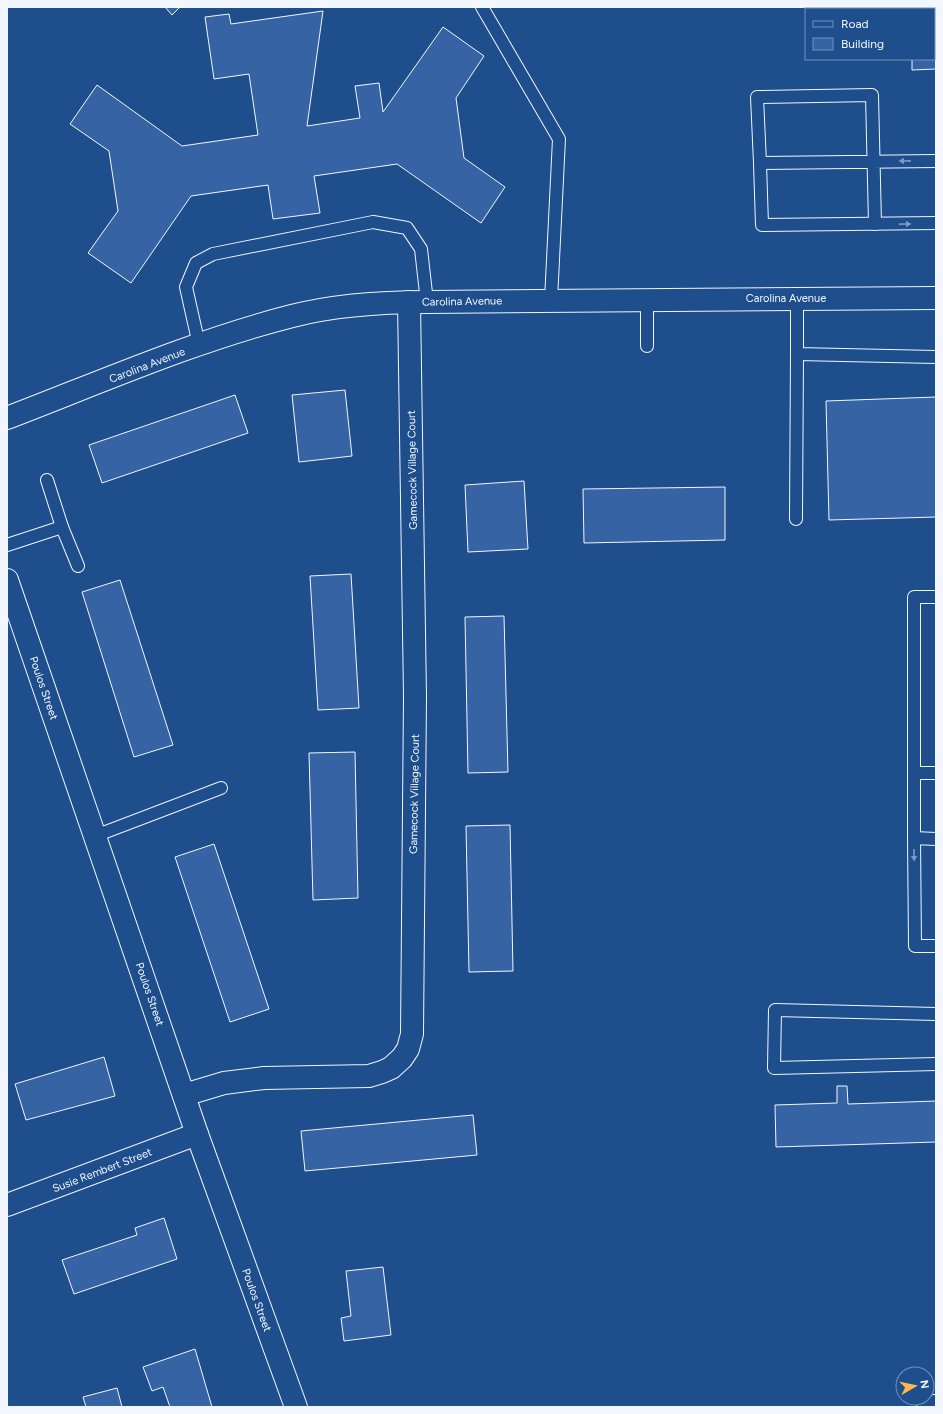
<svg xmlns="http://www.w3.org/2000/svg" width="943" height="1414" font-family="Figtree,sans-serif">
<rect width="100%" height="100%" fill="#1f4e8c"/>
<g fill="#3563a3" stroke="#f2f6ff">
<polygon points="165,7 180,7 172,15"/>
<polygon points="910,7 936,7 936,69 912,70 912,59 934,59 934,9 910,9"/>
<polygon points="323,11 307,126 360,118 355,86 379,83 383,112 443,27 484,56 456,98 464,158 505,187 481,223 397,164 314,176 320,213 273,219 268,185 191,196 131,283 88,253 118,211 109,151 70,124 97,85 182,146 258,135 249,74 214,79 205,17 229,14 231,24"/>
<polygon points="345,390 352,456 299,462 292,395"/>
<polygon points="235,395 248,433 102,483 89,445"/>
<polygon points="936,397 936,517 829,520 826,401"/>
<polygon points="524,481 528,549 468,552 465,485"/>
<polygon points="725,487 725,540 584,543 583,489"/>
<polygon points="351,574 359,708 318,710 310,576"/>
<polygon points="120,580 173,745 134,757 82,592"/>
<polygon points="504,616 508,772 468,773 465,617"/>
<polygon points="355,752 358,898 313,900 309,753"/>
<polygon points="510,825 513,971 469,972 466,826"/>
<polygon points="214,844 269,1009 230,1022 175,857"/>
<polygon points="104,1057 115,1096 26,1120 15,1084"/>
<polygon points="837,1086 847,1086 848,1104 936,1101 936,1142 776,1147 775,1105 837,1103"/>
<polygon points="473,1115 477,1155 305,1171 301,1131"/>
<polygon points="164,1218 177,1259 74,1294 62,1260 137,1235 135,1228"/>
<polygon points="383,1267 391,1335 344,1341 341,1318 351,1316 346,1271"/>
<polygon points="195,1349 212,1407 170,1407 163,1387 152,1391 143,1367"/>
<polygon points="117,1388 122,1407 86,1407 83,1397"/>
</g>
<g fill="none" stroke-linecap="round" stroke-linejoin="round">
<defs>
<g id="lane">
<polyline points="482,7 559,139 551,300"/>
<polyline points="760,163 762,225 936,223"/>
<polyline points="875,224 872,95 757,97 760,163 936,161"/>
<polyline points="797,298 797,354 936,357"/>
<polyline points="647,299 647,346"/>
<polyline points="199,345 186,287 196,263 213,254 373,222 407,228 421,249 427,302"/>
<polyline points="47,480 62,527 78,566"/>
<polyline points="796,519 797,354"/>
<polyline points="7,545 62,527"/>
<polyline points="936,597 914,597 914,773 936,773"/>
<polyline points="95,836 221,788"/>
<polyline points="914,838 914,773"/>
<polyline points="936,839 914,838 915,946 936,946"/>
<polyline points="936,1014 775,1010 774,1068 936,1064"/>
</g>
<g id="street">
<path d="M7 418C101 382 194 341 292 316 335 305 382 302 427 302L936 298"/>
<polyline points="7,580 197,1134 296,1407"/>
<polyline points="184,1095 224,1083 264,1078 369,1076 382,1072 391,1068 402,1058 408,1049 412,1034 415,697 409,302"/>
<polyline points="7,1205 197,1134"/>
<polyline points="928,1407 936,1406"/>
</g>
</defs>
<use href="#lane" stroke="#f2f6ff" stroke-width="14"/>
<use href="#street" stroke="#f2f6ff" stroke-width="24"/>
<use href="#lane" stroke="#1f4e8c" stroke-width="12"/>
<use href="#street" stroke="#1f4e8c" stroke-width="22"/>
</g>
<defs><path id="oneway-solid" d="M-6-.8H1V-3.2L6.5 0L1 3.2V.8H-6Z"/></defs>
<g fill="#7e9ac0">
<use href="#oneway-solid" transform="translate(905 161) rotate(179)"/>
<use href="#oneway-solid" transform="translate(905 224) rotate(-1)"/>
<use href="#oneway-solid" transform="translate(914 855) rotate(89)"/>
</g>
<g text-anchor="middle" stroke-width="3" stroke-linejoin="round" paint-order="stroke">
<g font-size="11" fill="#f2f6ff" stroke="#1f4e8c">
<text x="786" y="302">Carolina Avenue</text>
<text transform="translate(462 301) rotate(-1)" y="4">Carolina Avenue</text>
<text transform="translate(147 365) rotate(-21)" y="4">Carolina Avenue</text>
<text transform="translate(412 470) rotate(-91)" y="4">Gamecock Village Court</text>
<text transform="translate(44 688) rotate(71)" y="4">Poulos Street</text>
<text transform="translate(414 794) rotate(-89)" y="4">Gamecock Village Court</text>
<text transform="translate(150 994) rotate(71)" y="4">Poulos Street</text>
<text transform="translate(102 1170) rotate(-21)" y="4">Susie Rembert Street</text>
<text transform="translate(257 1300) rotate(70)" y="4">Poulos Street</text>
</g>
</g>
<rect width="943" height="1414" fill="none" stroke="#f2f6ff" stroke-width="16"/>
<rect x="805" y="8" width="130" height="52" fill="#1f4e8c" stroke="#7391ba"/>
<rect x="813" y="21" width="20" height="6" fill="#1f4e8c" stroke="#7391ba"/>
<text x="841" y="28" font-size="12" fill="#f2f6ff">Road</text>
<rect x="813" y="38" width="20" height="12" fill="#3563a3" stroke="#7391ba"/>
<text x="841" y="48" font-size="12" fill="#f2f6ff">Building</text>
<g transform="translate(915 1386) rotate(81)"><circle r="19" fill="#1f4e8c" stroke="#7391ba"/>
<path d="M0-3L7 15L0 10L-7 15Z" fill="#ffb74d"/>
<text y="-6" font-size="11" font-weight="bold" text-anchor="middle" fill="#f2f6ff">N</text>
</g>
</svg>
